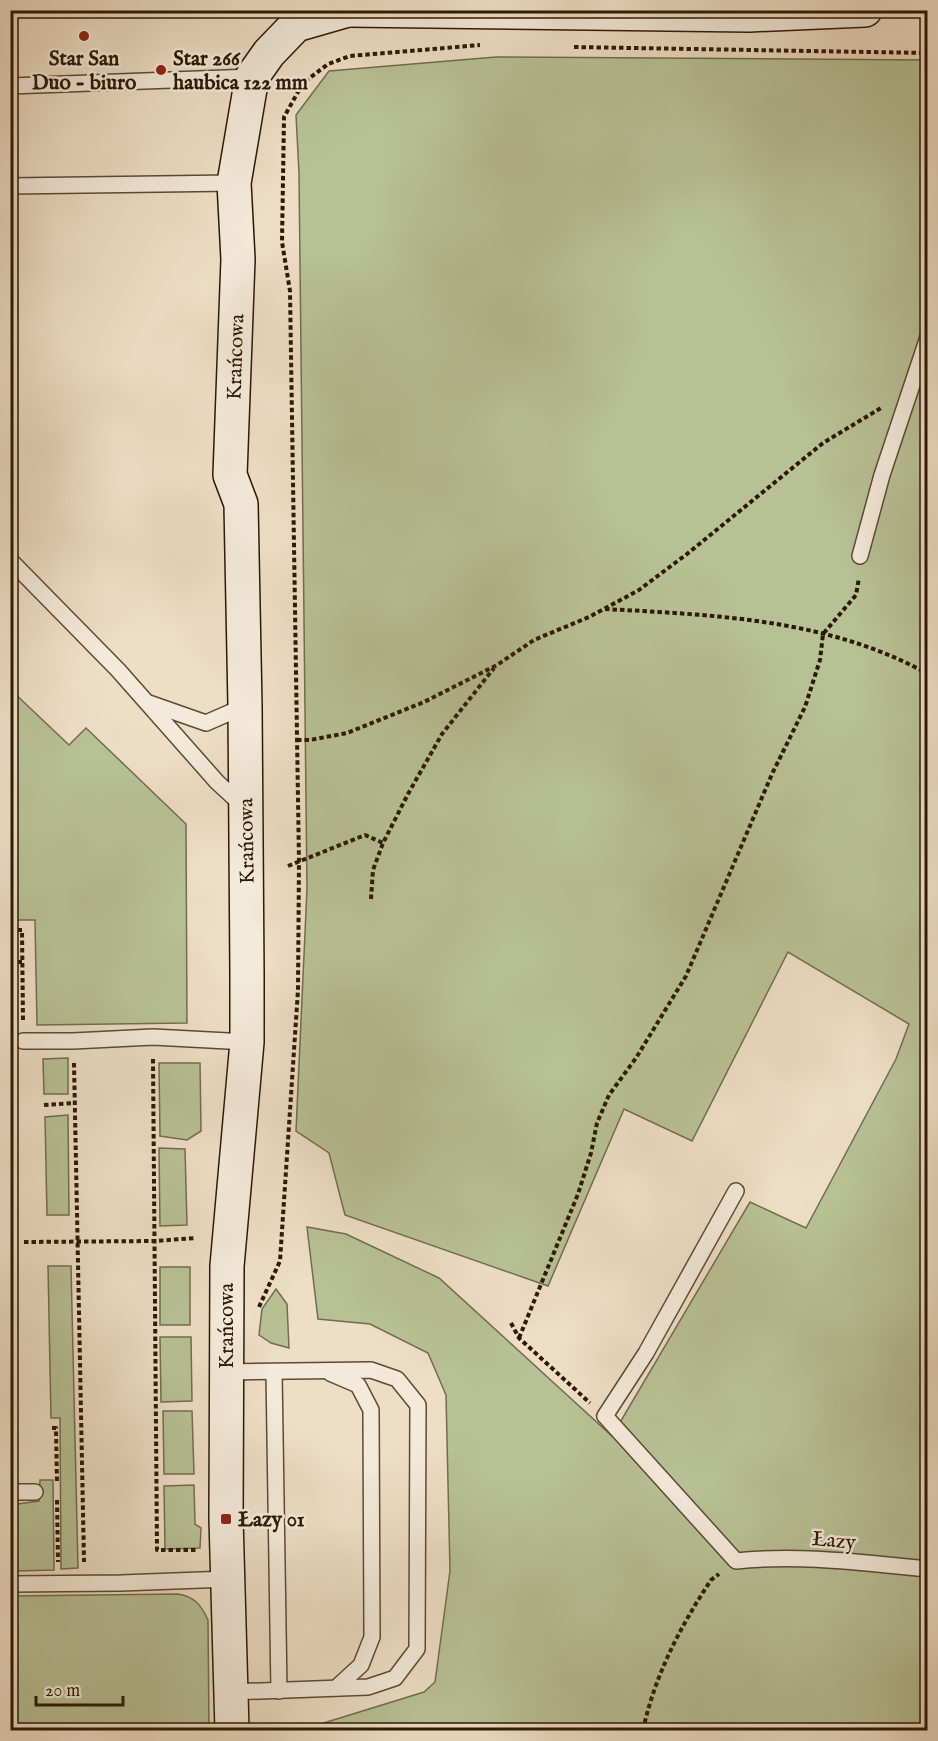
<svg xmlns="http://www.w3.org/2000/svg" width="938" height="1741" font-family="'IM FELL English',serif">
<rect width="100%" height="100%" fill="#eedec6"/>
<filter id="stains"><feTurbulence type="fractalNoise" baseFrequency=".00333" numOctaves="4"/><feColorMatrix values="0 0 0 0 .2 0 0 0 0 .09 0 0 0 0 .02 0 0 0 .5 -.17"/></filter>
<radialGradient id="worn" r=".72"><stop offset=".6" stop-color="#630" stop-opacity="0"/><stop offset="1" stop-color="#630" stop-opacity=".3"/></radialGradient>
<g fill="#b8c196" stroke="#726d4e" stroke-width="1.5">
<polygon points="496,57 927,60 927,1730 301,1730 424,1692 435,1682 450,1571 446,1395 428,1353 370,1324 318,1319 307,1227 346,1234 439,1278 612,1436 750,1202 806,1228 896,1059 909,1024 788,952 692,1141 624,1109 548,1286 345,1215 329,1153 296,1131 307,889 299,173 296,115 329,71"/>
<polygon points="10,689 69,745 86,728 186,824 187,1023 37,1025 35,920 11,920"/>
<polygon points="68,1058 68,1094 44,1094 43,1059"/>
<polygon points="159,1063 200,1063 201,1131 187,1140 160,1136"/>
<polygon points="68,1115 69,1215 47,1215 45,1117"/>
<polygon points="159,1148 185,1149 187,1225 160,1226"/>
<polygon points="48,1266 71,1266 78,1568 61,1569 60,1418 51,1418"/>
<rect x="160" y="1267" width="30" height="58"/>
<polygon points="276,1289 287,1304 289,1348 271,1343 259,1335 262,1309"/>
<polygon points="160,1337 191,1337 192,1401 161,1402"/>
<polygon points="163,1411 192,1411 194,1474 164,1474"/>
<polygon points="40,1480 53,1480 54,1570 17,1571 11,1568 10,1505 39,1501"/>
<polygon points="194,1485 195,1524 201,1528 200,1548 165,1549 164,1486"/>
<path d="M178 1594C195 1597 201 1605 208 1620L209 1730H11V1596Z"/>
</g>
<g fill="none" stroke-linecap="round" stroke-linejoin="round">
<defs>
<g id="lane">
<polyline points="10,86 252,77"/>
<polyline points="10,186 234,183"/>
<polyline points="860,556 882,475 928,337"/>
<polyline points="10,560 118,670 217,782 243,806"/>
<polyline points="149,703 206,723 245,706"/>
<polyline points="23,1041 73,1041 153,1037 247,1042"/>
<path d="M736 1191 646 1353 605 1416 736 1561C800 1554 864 1563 928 1569"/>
<polyline points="226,1372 371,1370 397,1379 418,1405 417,1649 395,1678 368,1687 232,1692"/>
<polyline points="274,1372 279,1691"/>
<polyline points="330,1373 358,1385 371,1410 372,1637 361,1665 336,1688"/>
<polyline points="10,1492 35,1492"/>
<polyline points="10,1584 121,1583 228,1579"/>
</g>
<g id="secondary">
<polyline points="349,10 749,15 865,10"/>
<polyline points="232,1730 226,1519 227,1266 247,1042 247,974 245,706 241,504 230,475 238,259 234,183 252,77 269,53 296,25 348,10"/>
</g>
</defs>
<use href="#lane" stroke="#5c4a35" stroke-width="18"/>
<use href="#secondary" stroke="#2c1905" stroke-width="36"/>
<g stroke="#2c1905" stroke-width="4" stroke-dasharray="4.5 3" stroke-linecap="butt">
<polyline points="574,47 928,53"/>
<path d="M605 609C716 615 829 619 928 674"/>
<polyline points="297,740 310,740 347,733 424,702 497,665 534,640 589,617 639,590 687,554 823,443 881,408"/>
<polyline points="288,866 365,835 383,843"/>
<polyline points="371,899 373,870 383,843 408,794 442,734 494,668"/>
<polyline points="10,930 22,930 23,1020"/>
<polyline points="10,962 22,962"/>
<polyline points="153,1059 157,1550 198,1550"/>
<polyline points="74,1063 84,1562"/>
<polyline points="44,1105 74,1103"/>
<polyline points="24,1242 155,1241 196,1238"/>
<polyline points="259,1307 280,1261 298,990 299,862 290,291 282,242 284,117 303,83 328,64 350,56 480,45"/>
<polyline points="511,1323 519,1338 590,1403"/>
<polyline points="519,1338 578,1194 591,1153 597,1123 609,1095 636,1058 686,976 772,774 805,707 820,660 823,634 856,595 859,578"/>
<polyline points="52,1428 56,1428 57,1484"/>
<polyline points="57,1500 58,1562"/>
<path d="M643 1730C655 1675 680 1627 711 1580L719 1574"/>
</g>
<use href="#lane" stroke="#f4eada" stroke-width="15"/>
<use href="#secondary" stroke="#f4eada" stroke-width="33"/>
</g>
<g fill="#8f2418" stroke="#f4eada" stroke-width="2">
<circle cx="84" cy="36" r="6"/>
<circle cx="161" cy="70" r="6"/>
<rect x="220" y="1513" width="12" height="12" rx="3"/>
</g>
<g text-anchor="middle" stroke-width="5" stroke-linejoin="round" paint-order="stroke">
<g font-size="21" font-weight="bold" fill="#2c1905" stroke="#f4eada" text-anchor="start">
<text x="84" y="65" text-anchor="middle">Star San<tspan x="84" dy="24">Duo - biuro</tspan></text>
<text x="173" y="65">Star 266<tspan x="173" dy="24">haubica 122 mm</tspan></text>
<text x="238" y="1526">Łazy 01</text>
</g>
<g font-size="21" fill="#2c1905" stroke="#f4eada">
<text transform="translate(235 357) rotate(-88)" y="7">Krańcowa</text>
<text transform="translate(246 841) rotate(-91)" y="7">Krańcowa</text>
<text transform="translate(226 1326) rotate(-90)" y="7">Krańcowa</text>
<text transform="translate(834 1540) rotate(5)" y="7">Łazy</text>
</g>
</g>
<rect width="938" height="1741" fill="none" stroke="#eedec6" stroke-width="36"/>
<rect x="12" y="12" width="914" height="1717" fill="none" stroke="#2c1905" stroke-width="3"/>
<rect x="18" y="18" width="902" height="1705" fill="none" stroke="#2c1905" stroke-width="1.5"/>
<path d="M36 1696v9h87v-9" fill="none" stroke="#2c1905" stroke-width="3"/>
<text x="45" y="1696" font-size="18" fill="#2c1905" stroke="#f4eada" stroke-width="4.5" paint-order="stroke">20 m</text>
<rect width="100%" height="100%" filter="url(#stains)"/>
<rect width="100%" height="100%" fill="url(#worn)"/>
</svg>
